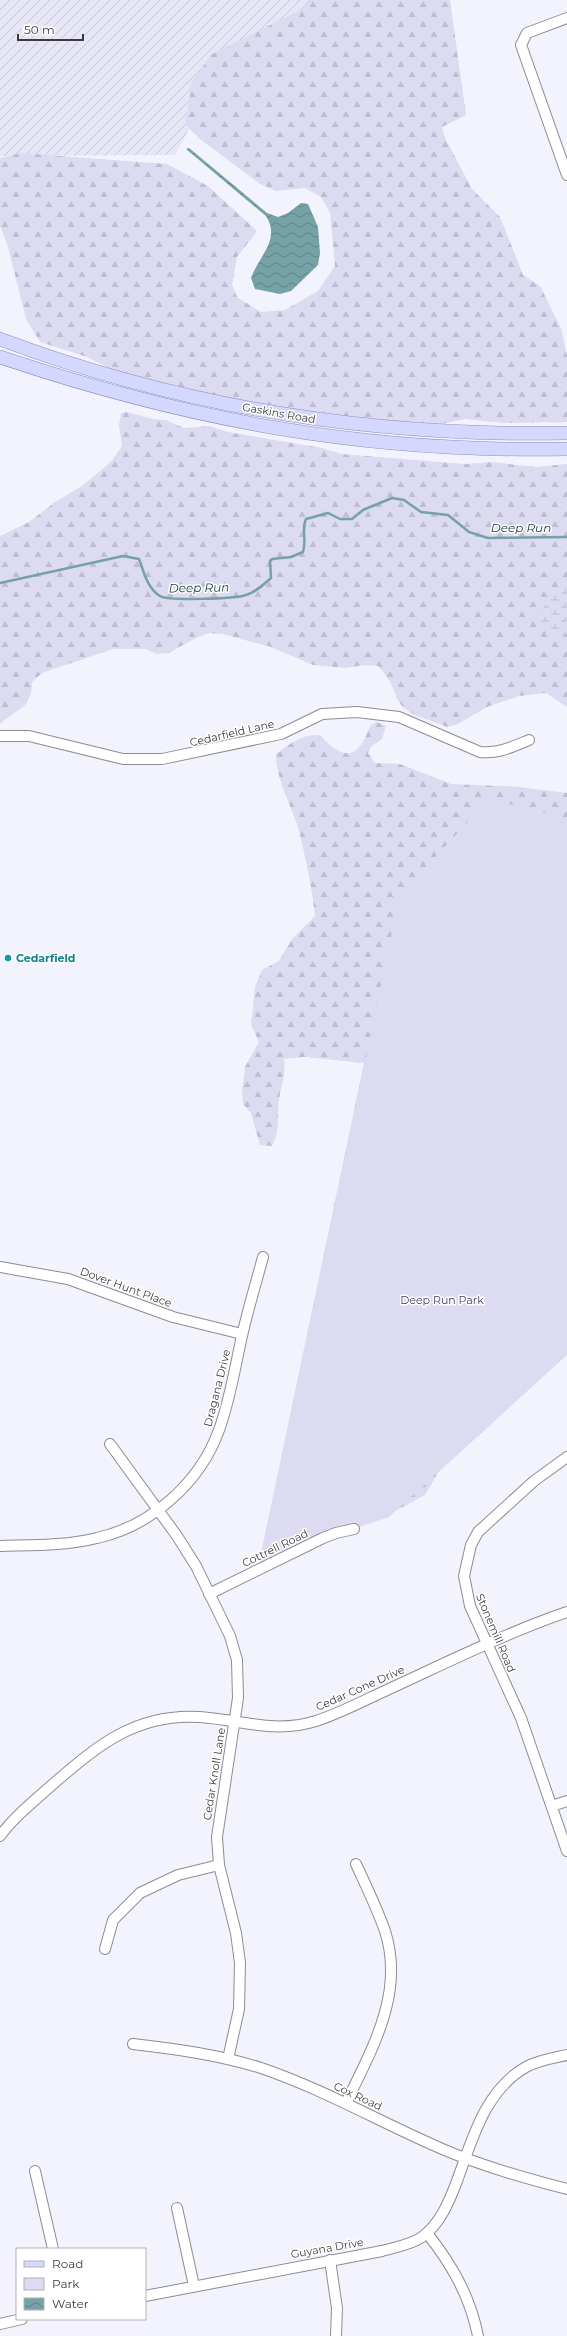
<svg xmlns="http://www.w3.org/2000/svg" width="567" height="2336" font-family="Montserrat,sans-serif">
<defs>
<pattern id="industrial-furrows" width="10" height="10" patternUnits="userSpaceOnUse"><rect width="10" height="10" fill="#e6e6f7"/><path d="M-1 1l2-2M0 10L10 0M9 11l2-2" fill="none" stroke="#c6c6d5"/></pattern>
<pattern id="forest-firs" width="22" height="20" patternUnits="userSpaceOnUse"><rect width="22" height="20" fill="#dcdbf2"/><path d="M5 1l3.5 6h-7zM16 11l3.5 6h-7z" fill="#bebdd1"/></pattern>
<pattern id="wetland-marsh" width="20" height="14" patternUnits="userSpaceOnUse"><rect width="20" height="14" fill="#dcdbf2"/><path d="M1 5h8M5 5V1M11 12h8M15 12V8" fill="none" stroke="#bebdd1"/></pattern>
<pattern id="water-waves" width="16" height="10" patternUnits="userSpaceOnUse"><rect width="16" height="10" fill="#74a2a6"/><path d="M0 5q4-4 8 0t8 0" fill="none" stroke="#608589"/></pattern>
</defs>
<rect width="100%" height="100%" fill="#f3f3fe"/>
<polygon fill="url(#industrial-furrows)" points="0,0 332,0 224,67 175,155 0,156"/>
<g fill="url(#forest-firs)">
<polygon points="311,0 450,0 466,115 442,127 445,138 472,189 500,217 523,275 540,286 561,328 567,356 567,422 503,423 465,419 438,425 366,420 292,410 216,395 115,371 87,357 40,342 26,319 7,243 0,226 0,158 21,153 167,164 208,186 257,231 237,257 232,285 237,297 261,312 285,310 318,291 335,266 330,213 321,197 305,188 276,191 260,184 200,139 185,124 192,81 212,54 298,11"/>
<path d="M127 412 153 419 166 420 184 428 209 426 228 432 322 448 342 454 465 464 491 462 536 467 567 464V707L546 693 519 696 487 707 458 724 447 727C433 720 419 719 407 710 397 703 396 694 391 684 388 677 382 671 378 666L364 665 346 668 313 665 271 647 223 634 209 633 192 640 169 653 157 654 145 649H113L42 673 32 682C32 709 17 708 0 724V536L29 522 55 502 82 486 111 462 122 446 119 425 121 413Z"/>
<path d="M377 722 386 726 382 739 371 747 368 753 375 763 400 764 451 784 519 787 567 793V1349L494 1414 483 1432 445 1461 425 1495 397 1510 359 1522 258 1568 364 1063 305 1057 284 1059C286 1074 281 1085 279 1100 277 1118 280 1130 272 1146L260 1145 251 1113 243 1104 242 1092 245 1067 259 1042 251 1025 255 987 262 970 279 961 292 939 315 916C312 888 306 859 299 831 292 806 276 781 276 754 291 743 301 734 320 735 328 744 345 761 357 749 364 744 367 732 371 725Z"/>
</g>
<path fill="url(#wetland-marsh)" d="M567 578V634C549 637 542 635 535 618 544 603 559 594 567 578Z"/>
<polygon fill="#dcdbf2" points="489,799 567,819 567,1355 389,1517 289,1551 258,1568 400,895"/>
<path fill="url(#water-waves)" d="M189 148 267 213 278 217 288 213 301 203 308 204 318 227 320 253 318 265 291 291 280 294 255 289 251 278C259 256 281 239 266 216L186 149Z"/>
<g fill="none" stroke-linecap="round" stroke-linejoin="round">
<path stroke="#74a2a6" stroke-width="2.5" d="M0 583 123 556 139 559C144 572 147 588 160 596 167 601 235 599 246 595 256 592 263 585 271 578L270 561 272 559 291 557 303 552C307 538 301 530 306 519L328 513 340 519H352L363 510 392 498 404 500 421 512 448 515 469 532 488 538 567 537"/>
<defs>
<g id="minor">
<polyline points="567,18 527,33 521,45 567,175"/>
<path d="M0 736H29L123 759H162L281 734 322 714 357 712 399 717 480 752C498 754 512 747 529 740"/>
<polyline points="0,1267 68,1279 173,1317 242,1334"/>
<polyline points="110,1444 177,1536 196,1566 230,1636 237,1660 238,1698 217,1837 219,1865 236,1933 240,1963 239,2009 228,2059"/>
<polyline points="567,1457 534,1481 478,1532 471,1545 464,1576 470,1606 521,1718 567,1851"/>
<path d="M0 1546C32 1545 65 1546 97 1538 151 1526 200 1483 219 1430 230 1400 235 1367 242 1336 248 1309 256 1283 263 1257"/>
<polyline points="209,1594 323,1538 336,1533 354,1529"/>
<polyline points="552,1806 567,1801"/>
<path d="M0 1836C15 1816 34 1801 52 1785 98 1745 136 1713 200 1717 242 1720 274 1734 316 1721 341 1713 365 1700 389 1689 448 1662 506 1633 567 1612"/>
<polyline points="105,1949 113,1920 140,1893 178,1875 219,1865"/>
<path d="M133 2044C176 2049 220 2055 261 2068 323 2089 380 2122 440 2148 481 2166 524 2178 567 2189"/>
<path d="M346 2103C372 2049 405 1993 385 1931 377 1908 366 1886 356 1864"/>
<polyline points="35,2171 53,2249"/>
<polyline points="177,2208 194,2286"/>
<path d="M427 2233C452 2265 470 2296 478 2336"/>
<polyline points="330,2260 337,2308 336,2336"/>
<path d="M145 2296 382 2251C395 2247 411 2245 422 2237 440 2224 449 2202 457 2181 472 2140 485 2090 526 2067 539 2060 553 2058 567 2055"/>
<polyline points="0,2324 22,2319"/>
</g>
<g id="major">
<path d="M0 339C181 407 374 437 567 433"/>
<path d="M0 357C190 421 366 453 567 449"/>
</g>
</defs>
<use href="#minor" stroke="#8c8c96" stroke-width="12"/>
<use href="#major" stroke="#8c8fba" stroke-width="14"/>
<use href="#minor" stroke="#fff" stroke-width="10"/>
<use href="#major" stroke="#d4d7fe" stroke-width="13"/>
</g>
<circle fill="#0f9aa8" stroke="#fff" stroke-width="1.5" cx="8" cy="958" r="4"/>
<g text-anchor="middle" stroke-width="3" stroke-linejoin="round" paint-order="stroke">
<g font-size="11" fill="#3b3b3f" stroke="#fff">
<text transform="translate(279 413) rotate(10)" y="4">Gaskins Road</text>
<text transform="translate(232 733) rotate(-13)" y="4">Cedarfield Lane</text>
<text transform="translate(126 1287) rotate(20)" y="4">Dover Hunt Place</text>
<text transform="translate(217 1388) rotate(-76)" y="4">Dragana Drive</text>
<text transform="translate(275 1548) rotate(-26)" y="4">Cottrell Road</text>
<text transform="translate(496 1633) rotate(67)" y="4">Stonemill Road</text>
<text transform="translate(360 1688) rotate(-24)" y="4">Cedar Cone Drive</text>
<text transform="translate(214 1774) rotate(-81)" y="4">Cedar Knoll Lane</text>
<text transform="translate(358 2096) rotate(25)" y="4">Cox Road</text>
<text transform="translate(327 2248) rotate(-10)" y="4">Guyana Drive</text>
</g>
<g font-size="11" font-weight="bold" fill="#0d838f" stroke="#fff" text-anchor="start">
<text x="16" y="962">Cedarfield</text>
</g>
<g font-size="11" fill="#423b6b" stroke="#fff">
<text x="442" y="1304">Deep Run Park</text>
</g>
<g font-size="12" font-style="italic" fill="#174246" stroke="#fff">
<text x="521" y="532">Deep Run</text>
<text transform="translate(199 588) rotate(-1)" y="4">Deep Run</text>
</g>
</g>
<rect x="16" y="2248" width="130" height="72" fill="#ffffff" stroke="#b1b1b2"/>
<rect x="24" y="2261" width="20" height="6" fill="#d4d7fe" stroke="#b1b1b2"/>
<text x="52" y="2268" font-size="12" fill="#3b3b3f">Road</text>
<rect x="24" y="2278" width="20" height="12" fill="#dcdbf2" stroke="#b1b1b2"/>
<text x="52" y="2288" font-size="12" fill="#3b3b3f">Park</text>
<rect x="24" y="2298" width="20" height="12" fill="url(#water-waves)" stroke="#b1b1b2"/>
<text x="52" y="2308" font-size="12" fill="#3b3b3f">Water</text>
<path d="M18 34v6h65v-6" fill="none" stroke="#3b3b3f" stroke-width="2"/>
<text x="24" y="34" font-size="12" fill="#3b3b3f" stroke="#ffffff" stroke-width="3" paint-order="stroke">50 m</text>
</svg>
